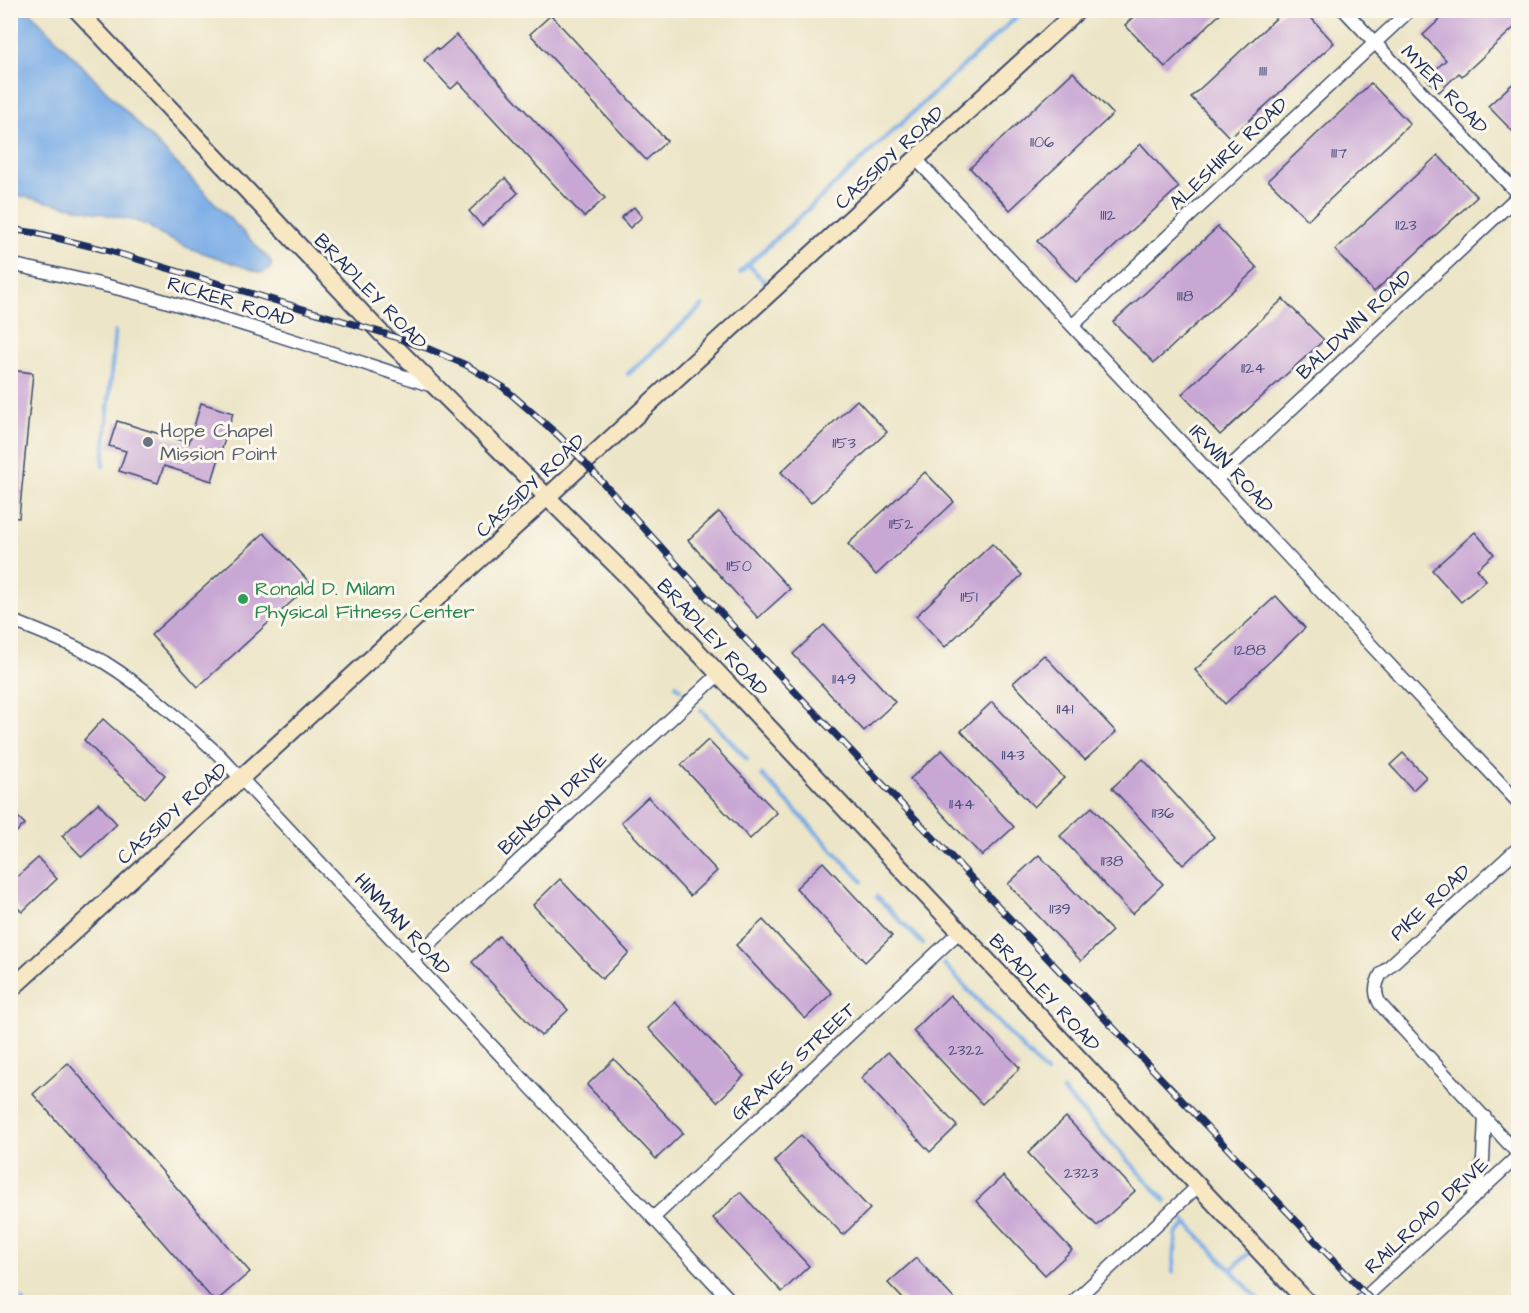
<svg xmlns="http://www.w3.org/2000/svg" width="1529" height="1313" font-family="'Architects Daughter',sans-serif">
<rect width="100%" height="100%" fill="#fbf7ec"/>
<filter id="ink" filterUnits="userSpaceOnUse"><feTurbulence type="fractalNoise" baseFrequency=".0167" numOctaves="2"/><feDisplacementMap in="SourceGraphic" scale="12" xChannelSelector="R" yChannelSelector="G"/><feConvolveMatrix kernelMatrix="1 2 1 2 8 2 1 2 1" color-interpolation-filters="sRGB"/></filter>
<filter id="wash" filterUnits="userSpaceOnUse"><feTurbulence type="fractalNoise" baseFrequency=".008" numOctaves="4" result="noise"/><feDisplacementMap in="SourceGraphic" scale="24" xChannelSelector="R" yChannelSelector="G"/><feGaussianBlur stdDeviation="1.35" result="paint"/><feColorMatrix in="noise" values="0 0 0 0 0 0 0 0 0 0 0 0 0 0 0 0 0 1.4 0 .05"/><feComposite in="paint" operator="in"/></filter>
<g filter="url(#wash)">
<rect width="100%" height="100%" fill="#ece5c7"/>
<polygon fill="#79ace6" stroke="#4a6ea2" stroke-width="1.5" points="10,11 29,11 271,261 271,267 263,273 259,272 189,248 161,235 147,225 136,221 11,194"/>
<g fill="none" stroke-linecap="round" stroke-linejoin="round">
<g stroke="#79ace6" stroke-width="4.5">
<polyline points="748,264 759,276"/>
<polyline points="740,272 1024,10"/>
<polyline points="762,279 769,287"/>
<polyline points="628,374 702,306"/>
<polyline points="103,466 115,332"/>
<polyline points="676,685 680,689"/>
<polyline points="701,710 747,759"/>
<polyline points="762,775 862,881"/>
<polyline points="877,897 923,944"/>
<polyline points="944,964 1046,1073"/>
<polyline points="1063,1091 1166,1201"/>
<polyline points="1181,1217 1261,1302"/>
<polyline points="1231,1270 1253,1249"/>
<polyline points="1173,1272 1177,1233 1187,1224"/>
<polyline points="22,1300 24,1302"/>
</g>
</g>
<g id="blocks">
<g fill="#c9a7d4">
<polygon points="1140,10 1224,10 1165,67 1125,25"/>
<polygon points="1285,10 1304,10 1334,43 1230,138 1191,97"/>
<polygon points="1450,10 1518,10 1518,24 1462,76 1459,73 1439,92 1426,78 1446,60 1423,35"/>
<polygon points="551,15 667,141 646,160 530,34"/>
<polygon points="456,35 605,198 584,217 459,82 451,89 424,60 437,48 439,50"/>
<polygon points="1073,72 1113,114 1010,210 970,168"/>
<polygon points="1518,79 1518,137 1488,106"/>
<polygon points="1371,83 1410,124 1308,220 1268,180"/>
<polygon points="1141,144 1179,187 1076,282 1037,241"/>
<polygon points="1438,155 1477,197 1374,292 1335,250"/>
<polygon points="505,178 518,193 482,226 469,211"/>
<polygon points="634,207 642,217 630,228 621,218"/>
<polygon points="1218,227 1257,268 1154,363 1113,322"/>
<polygon points="1283,299 1324,340 1220,435 1182,394"/>
<polygon points="10,370 33,373 19,518 10,517"/>
<polygon points="857,400 887,432 811,503 781,472"/>
<polygon points="201,403 233,413 212,481 164,466 158,483 119,471 126,451 109,446 117,421 189,443"/>
<polygon points="925,472 954,502 876,575 848,544"/>
<polygon points="719,512 790,589 758,618 688,540"/>
<polygon points="1475,532 1494,554 1477,569 1486,580 1461,602 1432,570"/>
<polygon points="264,533 311,584 198,687 151,635"/>
<polygon points="992,544 1022,575 945,647 916,616"/>
<polygon points="1276,596 1305,628 1225,704 1195,670"/>
<polygon points="824,625 895,702 864,731 793,654"/>
<polygon points="1044,655 1116,732 1085,760 1013,683"/>
<polygon points="992,702 1064,778 1034,807 961,731"/>
<polygon points="103,719 165,775 145,798 99,757 100,756 84,740"/>
<polygon points="708,740 777,813 750,839 681,765"/>
<polygon points="942,750 1014,827 982,856 910,779"/>
<polygon points="1403,753 1426,777 1413,790 1390,765"/>
<polygon points="1143,759 1214,837 1183,865 1112,788"/>
<polygon points="648,797 717,871 690,896 621,822"/>
<polygon points="98,803 117,824 82,857 62,836"/>
<polygon points="1092,807 1163,884 1132,914 1060,836"/>
<polygon points="10,809 25,824 10,838"/>
<polygon points="1039,855 1112,931 1081,961 1008,884"/>
<polygon points="38,858 57,879 22,912 10,900 10,883"/>
<polygon points="823,862 892,936 865,962 796,888"/>
<polygon points="560,879 629,953 602,979 533,905"/>
<polygon points="763,920 832,993 805,1019 736,945"/>
<polygon points="499,936 568,1010 541,1036 472,962"/>
<polygon points="950,995 1020,1068 982,1104 913,1031"/>
<polygon points="675,1002 744,1076 717,1102 648,1028"/>
<polygon points="888,1052 957,1126 930,1152 861,1078"/>
<polygon points="614,1059 683,1133 656,1159 587,1085"/>
<polygon points="68,1063 250,1272 215,1302 33,1094"/>
<polygon points="1066,1117 1135,1191 1097,1226 1028,1153"/>
<polygon points="801,1135 870,1209 843,1235 774,1161"/>
<polygon points="1003,1176 1072,1250 1045,1275 976,1201"/>
<polygon points="740,1192 809,1266 782,1292 713,1218"/>
<polygon points="916,1258 957,1302 906,1302 888,1283"/>
</g>
</g>
</g>
<g filter="url(#ink)">
<use href="#blocks" fill-opacity="0" stroke="#3a4a6e" stroke-width="1.5"/>
<g fill="none" stroke-linecap="round" stroke-linejoin="round">
<defs>
<g id="street">
<polyline points="1344,10 1518,194"/>
<polyline points="917,160 1518,802"/>
<path d="M10 264C60 275 109 285 158 299 250 325 341 356 433 386"/>
<polyline points="1073,325 1410,10"/>
<polyline points="1216,480 1518,196"/>
<path d="M10 620C42 632 74 645 104 662 146 688 183 722 220 756L732 1302"/>
<path d="M1518 848 1381 974C1375 985 1374 993 1380 1004L1518 1154"/>
<polyline points="411,961 719,674"/>
<polyline points="1473,1198 1483,1160 1485,1117"/>
<polyline points="653,1218 960,931"/>
<polyline points="1073,1302 1198,1186"/>
<polyline points="1360,1302 1518,1156"/>
</g>
<g id="secondary">
<polyline points="77,10 380,332 626,575 1307,1302"/>
<polyline points="10,990 1078,10"/>
</g>
</defs>
<use href="#street" stroke="#3a4a6e" stroke-width="15"/>
<use href="#secondary" stroke="#3a4a6e" stroke-width="20"/>
<use href="#street" stroke="#fff" stroke-width="12"/>
<use href="#secondary" stroke="#f8e7c3" stroke-width="16"/>
<defs>
<polyline id="rail" points="10,229 36,233 110,251 380,332 429,349 466,365 503,387 559,436 585,463 730,623 1373,1302"/>
</defs>
<use href="#rail" stroke="#1b2f5e" stroke-width="7"/>
<use href="#rail" stroke="#fbf7ec" stroke-width="4.5" stroke-dasharray="14" stroke-linecap="butt"/>
</g>
</g>
<circle fill="#6b7280" stroke="#fbf7ec" stroke-width="2" cx="148" cy="442" r="6"/>
<circle fill="#2e9e5b" stroke="#fbf7ec" stroke-width="2" cx="243" cy="599" r="6"/>
<g text-anchor="middle" stroke-width="6" stroke-linejoin="round" paint-order="stroke">
<g font-size="16" fill="#464d7c">
<text x="1263" y="76">1111</text>
<text x="1042" y="147">1106</text>
<text x="1339" y="158">1117</text>
<text x="1108" y="220">1112</text>
<text x="1406" y="230">1123</text>
<text x="1185" y="301">1118</text>
<text x="1253" y="373">1124</text>
<text x="844" y="448">1153</text>
<text x="901" y="529">1152</text>
<text x="739" y="571">1150</text>
<text x="969" y="602">1151</text>
<text x="1250" y="655">1288</text>
<text x="844" y="684">1149</text>
<text x="1065" y="714">1141</text>
<text x="1013" y="760">1143</text>
<text x="962" y="809">1144</text>
<text x="1163" y="818">1136</text>
<text x="1112" y="866">1138</text>
<text x="1060" y="914">1139</text>
<text x="966" y="1055">2322</text>
<text x="1081" y="1178">2323</text>
</g>
<g font-size="20" fill="#1b2f5e" stroke="#fbf7ec">
<text transform="translate(1445 89) rotate(46)" y="7">MYER ROAD</text>
<text transform="translate(1228 153) rotate(-43)" y="7">ALESHIRE ROAD</text>
<text transform="translate(889 157) rotate(-43)" y="7">CASSIDY ROAD</text>
<text transform="translate(371 291) rotate(46)" y="7">BRADLEY ROAD</text>
<text transform="translate(231 301) rotate(17)" y="7">RICKER ROAD</text>
<text transform="translate(1354 324) rotate(-43)" y="7">BALDWIN ROAD</text>
<text transform="translate(1232 468) rotate(47)" y="7">IRWIN ROAD</text>
<text transform="translate(530 485) rotate(-43)" y="7">CASSIDY ROAD</text>
<text transform="translate(713 637) rotate(47)" y="7">BRADLEY ROAD</text>
<text transform="translate(552 803) rotate(-43)" y="7">BENSON DRIVE</text>
<text transform="translate(172 813) rotate(-42)" y="7">CASSIDY ROAD</text>
<text transform="translate(1430 902) rotate(-43)" y="7">PIKE ROAD</text>
<text transform="translate(403 924) rotate(47)" y="7">HINMAN ROAD</text>
<text transform="translate(1045 992) rotate(47)" y="7">BRADLEY ROAD</text>
<text transform="translate(793 1061) rotate(-43)" y="7">GRAVES STREET</text>
<text transform="translate(1426 1215) rotate(-43)" y="7">RAILROAD DRIVE</text>
</g>
<g font-size="20" fill="#5b616d" stroke="#fbf7ec" text-anchor="start">
<text x="160" y="437">Hope Chapel<tspan x="160" dy="23">Mission Point</tspan></text>
</g>
<g font-size="20" fill="#27864d" stroke="#fbf7ec" text-anchor="start">
<text x="255" y="595">Ronald D. Milam<tspan x="255" dy="23">Physical Fitness Center</tspan></text>
</g>
</g>
<rect width="1529" height="1313" fill="none" stroke="#fbf7ec" stroke-width="36"/>
</svg>
